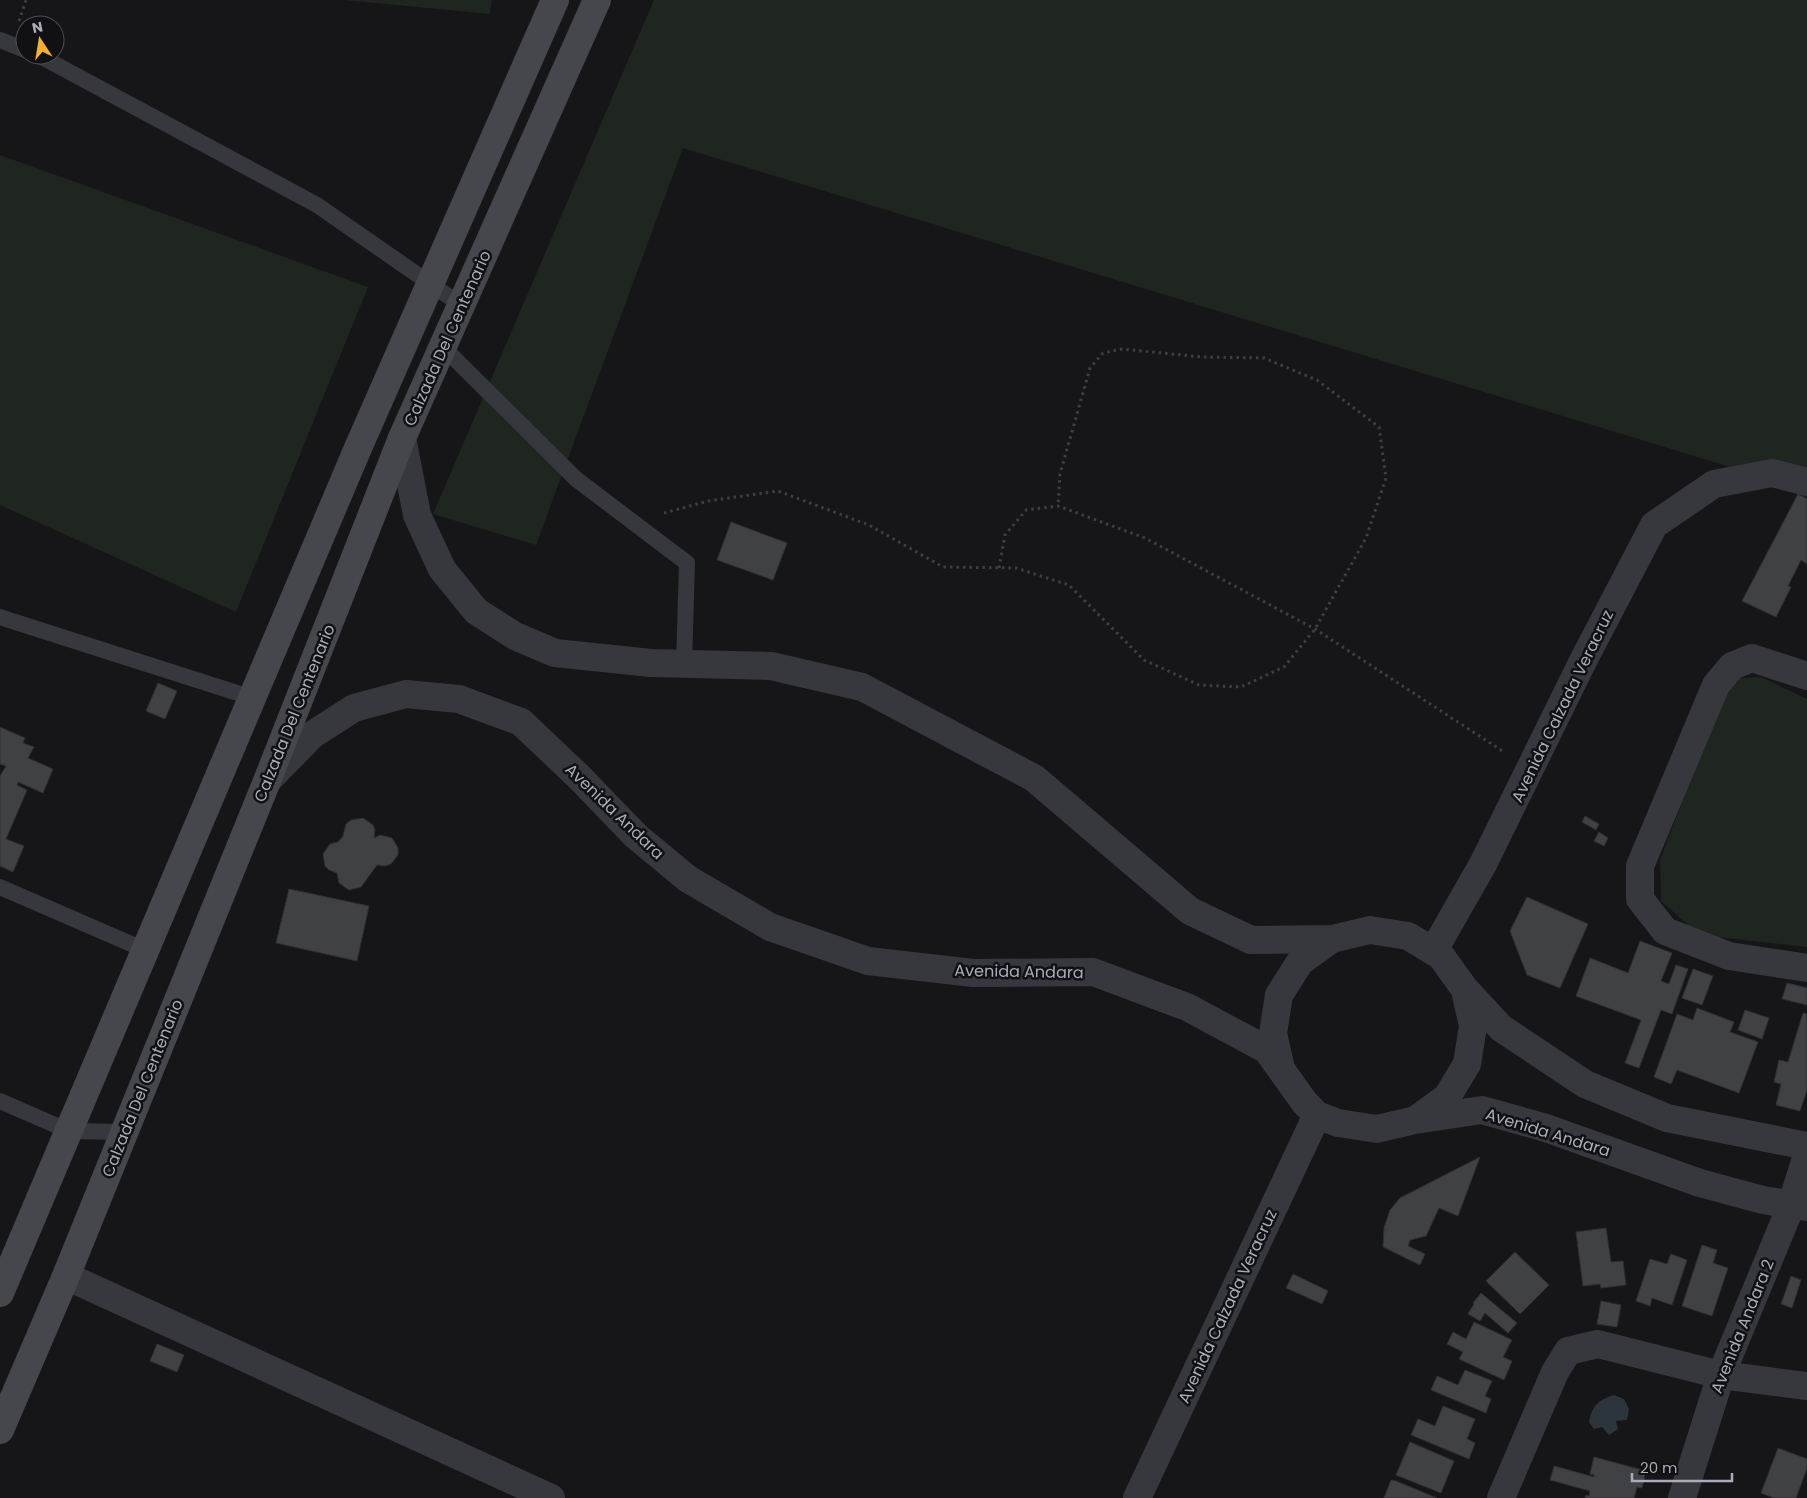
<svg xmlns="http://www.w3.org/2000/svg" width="1807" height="1498" font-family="Poppins,sans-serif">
<rect width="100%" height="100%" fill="#161618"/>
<g fill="#1e261f">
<polygon points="344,0 492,0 490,14"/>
<polygon points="654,0 1807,0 1807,498 1773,480 683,148 536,545 433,514"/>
<polygon points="0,155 368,287 236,612 0,505"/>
<polygon points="1761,677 1807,699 1807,947 1699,935 1661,901 1660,860 1724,692 1738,678"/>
</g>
<path fill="#2c353c" d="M1614 1395 1624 1399 1629 1409 1627 1420 1616 1421 1618 1429 1609 1435 1602 1427 1594 1429 1589 1422C1592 1406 1598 1400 1614 1395Z"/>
<g fill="#404145" stroke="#303034">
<polygon points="1798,494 1807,499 1807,564 1801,560 1788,586 1791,587 1776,617 1742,601"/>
<polygon points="731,522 787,543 773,580 717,560"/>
<polygon points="158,683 177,691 165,719 146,711"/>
<polygon points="0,727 25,738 23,743 34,747 28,758 53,769 43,793 18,782 17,785 27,790 6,839 24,846 13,872 0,866 0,776 6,766 0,764"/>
<polygon points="1585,816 1599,824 1596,830 1582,822"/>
<polygon points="363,818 373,825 375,830 374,838 380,835 392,838 398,848 398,855 391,864 385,866 377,865 361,887 349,890 339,883 337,873 329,870 325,866 323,854 330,844 338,842 343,836 346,824 351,820"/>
<polygon points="1599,832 1608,838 1604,846 1594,841"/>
<polygon points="289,889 369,906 357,961 276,943"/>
<polygon points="1527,897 1588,924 1560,988 1527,975 1510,931"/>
<polygon points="1640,941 1672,953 1661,981 1669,984 1676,965 1688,969 1672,1014 1661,1010 1639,1068 1625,1063 1641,1020 1576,996 1590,958 1628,973"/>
<polygon points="1693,969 1713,976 1702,1005 1682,998"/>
<polygon points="1787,983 1807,988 1807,1005 1782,999"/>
<polygon points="1697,1008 1734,1022 1730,1032 1758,1042 1739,1093 1677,1070 1671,1084 1654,1077 1677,1014 1693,1020"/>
<polygon points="1745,1010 1769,1018 1762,1039 1738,1030"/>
<polygon points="1803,1013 1807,1014 1807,1090 1800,1111 1776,1105 1781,1084 1774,1082 1779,1060 1788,1062"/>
<polygon points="1480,1157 1458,1216 1439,1208 1426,1236 1410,1240 1408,1246 1425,1254 1420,1265 1383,1247 1384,1228 1390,1210 1400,1198"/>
<polygon points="1606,1228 1611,1262 1623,1261 1626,1285 1601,1288 1600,1284 1583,1286 1576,1232"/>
<polygon points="1702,1245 1717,1250 1713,1263 1728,1268 1712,1316 1682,1306"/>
<polygon points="1515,1252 1549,1285 1520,1314 1486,1281"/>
<polygon points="1671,1254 1687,1260 1672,1305 1652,1298 1650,1306 1636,1301 1650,1259 1667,1264"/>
<polygon points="1293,1274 1328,1291 1322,1304 1286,1288"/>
<polygon points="1791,1276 1801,1280 1792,1308 1781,1304"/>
<polygon points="1481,1293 1517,1323 1508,1333 1485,1313 1480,1321 1468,1314 1474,1304 1473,1303"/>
<polygon points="1601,1301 1621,1305 1617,1327 1597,1324"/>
<polygon points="1474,1322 1512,1340 1503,1357 1512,1361 1504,1380 1459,1359 1463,1352 1447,1344 1453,1332 1466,1339"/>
<polygon points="157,1344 184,1355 177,1372 150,1361"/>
<polygon points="1465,1370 1492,1381 1485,1396 1491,1399 1486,1413 1431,1390 1437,1376 1458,1385"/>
<polygon points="1443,1406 1475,1419 1467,1439 1475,1443 1469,1459 1411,1435 1418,1419 1435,1426"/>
<polygon points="1410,1442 1454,1461 1441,1493 1396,1475"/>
<polygon points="1778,1448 1807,1459 1807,1468 1796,1498 1774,1498 1761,1493"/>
<polygon points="1594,1457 1646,1471 1642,1488 1637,1487 1634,1498 1585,1498 1586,1495 1589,1496 1590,1491 1550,1480 1554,1466 1594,1477 1594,1475 1590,1474"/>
<polygon points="1391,1480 1396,1481 1437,1498 1384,1498"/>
</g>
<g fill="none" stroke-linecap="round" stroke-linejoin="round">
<g stroke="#3d3f44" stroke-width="3" stroke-dasharray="2.5 4" stroke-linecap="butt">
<polyline points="19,21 26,0"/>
<polyline points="664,513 708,501 778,491 869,525 943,567 1016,568 1069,585 1144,660 1199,685 1241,687 1284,667 1315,629 1366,538 1386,478 1379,427 1317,380 1264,358 1202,357 1122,349 1103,353 1090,368 1060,474 1058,506"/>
<polyline points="999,568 1005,535 1026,510 1058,506 1145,538 1315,629 1504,752"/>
</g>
<g stroke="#37383d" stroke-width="16">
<polyline points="0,40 25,50"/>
<polyline points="38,55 317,205 461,305"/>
<polyline points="443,347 576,479 687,563 684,664"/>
<polyline points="0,617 253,698"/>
<polyline points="0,887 145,950"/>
<polyline points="0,1101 69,1131 125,1132"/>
</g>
<g stroke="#37383d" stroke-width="28">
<polyline points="402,438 417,515 442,569 476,611 515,636 555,653 651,663 771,666 862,687 1034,778 1190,911 1251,940 1332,939 1370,930 1408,936 1441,956 1464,988 1501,1028 1585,1084 1667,1118 1807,1146"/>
<polyline points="1807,676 1752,658 1732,666 1716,685 1640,866 1640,899 1665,931 1729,956 1807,968"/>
<polyline points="267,781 312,735 354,708 406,694 459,699 521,722 579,777 636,836 688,879 770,927 868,961 973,973 1093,972 1187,1007 1267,1050 1305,1103 1317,1115 1338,1123 1377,1129 1415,1120 1482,1110 1546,1128 1700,1183 1763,1200 1807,1207"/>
<polyline points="1434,950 1483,864 1584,659 1654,525 1714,484 1772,473 1807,482"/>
<polyline points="1281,1069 1273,1033 1279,995 1300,962 1332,939"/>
<polyline points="1418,1118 1447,1097 1467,1064 1473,1026 1465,990"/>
<polyline points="66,1276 551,1498"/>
<polyline points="1137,1498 1317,1115"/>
<polyline points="1501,1498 1555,1372 1568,1351 1598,1344 1721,1375 1807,1386"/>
<polyline points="1682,1498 1721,1375 1791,1206 1807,1155"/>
</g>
<g stroke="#45474d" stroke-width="28">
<polyline points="0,1293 358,448 555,0"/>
<polyline points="0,1430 66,1276 267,781 402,438 597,0"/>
</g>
</g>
<g text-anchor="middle" stroke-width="5" stroke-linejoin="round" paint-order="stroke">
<g font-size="16" fill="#a8adb8" stroke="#111113">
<text transform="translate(447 338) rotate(-66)" y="6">Calzada Del Centenario</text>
<text transform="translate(1562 706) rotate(-64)" y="6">Avenida Calzada Veracruz</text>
<text transform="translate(294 713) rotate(-68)" y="6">Calzada Del Centenario</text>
<text transform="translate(615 811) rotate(44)" y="6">Avenida Andara</text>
<text transform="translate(1019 971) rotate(1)" y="6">Avenida Andara</text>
<text transform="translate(142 1088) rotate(-68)" y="6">Calzada Del Centenario</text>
<text transform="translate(1548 1132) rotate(17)" y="6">Avenida Andara</text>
<text transform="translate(1227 1306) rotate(-65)" y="6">Avenida Calzada Veracruz</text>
<text transform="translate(1742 1326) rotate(-68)" y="6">Avenida Andara 2</text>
</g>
</g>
<g transform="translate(40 40) rotate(348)"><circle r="24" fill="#111113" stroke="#4d4f55"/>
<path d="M0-4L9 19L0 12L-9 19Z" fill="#f2b134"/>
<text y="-8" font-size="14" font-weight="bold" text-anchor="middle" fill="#a8adb8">N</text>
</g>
<path d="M1632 1473v8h100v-8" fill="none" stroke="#a8adb8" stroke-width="2.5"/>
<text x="1640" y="1473" font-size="15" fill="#a8adb8" stroke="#111113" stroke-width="4" paint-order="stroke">20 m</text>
</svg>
